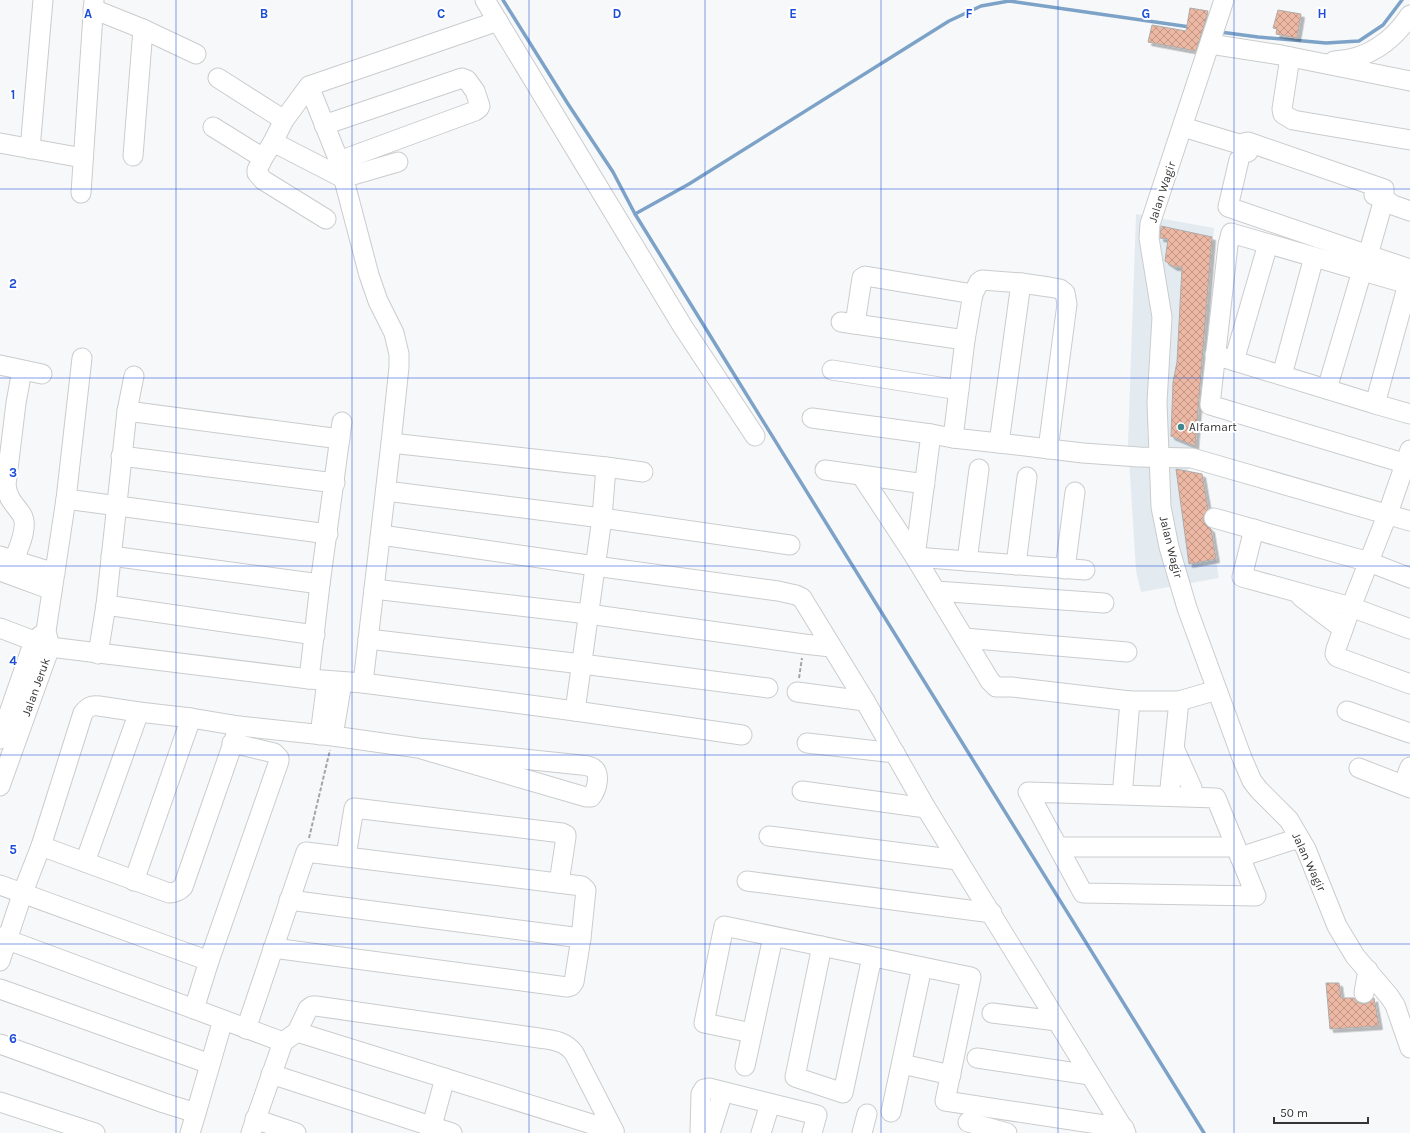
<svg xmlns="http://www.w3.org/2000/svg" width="1410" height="1133" font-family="Karla,sans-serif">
<defs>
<pattern id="building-cross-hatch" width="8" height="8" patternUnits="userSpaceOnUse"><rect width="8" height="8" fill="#edb8a3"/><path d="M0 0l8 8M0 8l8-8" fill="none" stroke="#c19686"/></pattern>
<filter id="shadow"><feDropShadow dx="3.5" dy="3.5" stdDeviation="0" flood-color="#0004"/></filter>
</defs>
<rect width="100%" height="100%" fill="#f7f8fa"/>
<polygon fill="#e3ebf1" points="1136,214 1214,228 1195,446 1188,471 1202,474 1219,578 1141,592 1136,571 1128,443"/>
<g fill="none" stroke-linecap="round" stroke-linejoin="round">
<g stroke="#7da2c8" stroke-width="3.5">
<polyline points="503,0 568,104 613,172 635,214 727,363 1204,1133"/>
<polyline points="1220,32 1258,37 1326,43 1359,41 1383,25 1402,0"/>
<polyline points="635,214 689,184 949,21 981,6 1009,1 1190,27"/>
</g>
</g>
<g fill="url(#building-cross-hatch)" stroke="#adacab" filter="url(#shadow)">
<polygon points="1190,8 1208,11 1206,19 1196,51 1148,42 1152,25 1186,31"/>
<polygon points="1278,10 1301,14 1297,38 1276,34 1277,29 1273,28"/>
<polygon points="1161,226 1212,237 1195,446 1171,436 1173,382 1177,362 1182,267 1174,267 1165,261 1168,239 1160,238"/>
<polygon points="1176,469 1202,474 1208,509 1204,515 1203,520 1206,525 1211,529 1216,559 1189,564"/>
<polygon points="1326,983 1339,983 1341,998 1354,998 1357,1002 1363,1004 1368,1003 1374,998 1379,1026 1330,1029"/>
</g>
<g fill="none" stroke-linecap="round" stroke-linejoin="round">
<defs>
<g id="minor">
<polyline points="485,0 683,327 755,436"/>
<polyline points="1224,0 1150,224 1149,238 1162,317 1157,402 1161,507 1169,547 1187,608 1242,758 1252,781 1259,790 1289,820 1306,849 1337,926 1355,956 1389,996 1395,1005 1410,1048"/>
<polyline points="93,9 143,29 196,54"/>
<polyline points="1210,44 1281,55 1410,81"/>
<polyline points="1290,57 1282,109 1283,114 1293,120 1410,140"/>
<path d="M1334 61C1367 60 1393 41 1410 15"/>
<polyline points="218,78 284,120"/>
<polyline points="309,86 339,161 369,275 378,301 394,333 399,354 399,367 391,443 363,683"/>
<polyline points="324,125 462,78 467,80 475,91 480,106 479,108 475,111 339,161"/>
<polyline points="213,127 263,158"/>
<polyline points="1183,127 1239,144 1244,150 1248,152"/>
<polyline points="273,142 343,178 398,162"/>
<polyline points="0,143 83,158"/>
<polyline points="1239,144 1248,142 1384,189 1384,199 1368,255 1228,207 1239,160"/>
<polyline points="30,149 43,0"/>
<polyline points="133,156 143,29"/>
<polyline points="81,193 94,0"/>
<polyline points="1374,195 1384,199 1393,205 1410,211"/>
<polyline points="326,219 263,180 257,173 257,170 263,158 273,142 284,120 309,86 498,21"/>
<polyline points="1368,255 1410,269"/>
<polyline points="1021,283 999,443 1083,453 1139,457 1192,458 1410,521"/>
<polyline points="841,322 965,340"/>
<polyline points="855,324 862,278 865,276 973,294"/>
<polyline points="1215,355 1375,404"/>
<polyline points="1234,361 1268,244"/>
<polyline points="0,365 42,374"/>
<polyline points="832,370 959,390"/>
<polyline points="1282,375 1314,257"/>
<polyline points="1327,389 1362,271"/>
<polyline points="127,411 340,439"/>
<polyline points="1410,414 1375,404 1408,284 1231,233 1228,245 1210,405 1410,465"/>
<polyline points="812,418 931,434"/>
<polyline points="953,438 999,443"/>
<polyline points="391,443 606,467 602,518 575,711"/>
<polyline points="1048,449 1067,304 1065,293 1060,289 1049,287 1021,283 982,280 979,282 973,294 965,340 953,438 931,434 915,557 990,681 996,687 1012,687 1130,701 1179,701 1217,690"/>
<polyline points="1410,450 1388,513 1351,607 1336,649 1335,654 1337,657 1410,684"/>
<polyline points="121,456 335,483"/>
<polyline points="606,467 643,472"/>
<polyline points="825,470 925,484"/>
<polyline points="861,475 915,557 1085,570"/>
<polyline points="386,491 602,518 790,545"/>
<polyline points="66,499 328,534"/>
<polyline points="1214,518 1369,562 1410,578"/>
<polyline points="1254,529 1242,577 1351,607 1410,629"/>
<polyline points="381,535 595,566 778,591 796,595 802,598 865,701 926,808 1126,1133"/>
<polyline points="0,556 55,573"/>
<polyline points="111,556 320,584"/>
<path d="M14 560C18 549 29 527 22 515 14 503 8 500 6 485L16 403 22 370"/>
<polyline points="967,561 979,469"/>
<polyline points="1016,565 1027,477"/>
<polyline points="1065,569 1075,492"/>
<polyline points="0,571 52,590"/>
<polyline points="374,589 588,614 804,644 831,647"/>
<polyline points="936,591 1104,603"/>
<polyline points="1301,597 1343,629"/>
<polyline points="106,605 315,635"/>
<polyline points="0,628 50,647 309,679 363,683 575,711 742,735"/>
<polyline points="964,638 1127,652"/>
<polyline points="368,639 582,664 768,688"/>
<polyline points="98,654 106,605 127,411 134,376"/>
<polyline points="309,679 320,584 342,422"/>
<polyline points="797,692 865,701"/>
<polyline points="1347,711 1410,733"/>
<polyline points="320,735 327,681"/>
<polyline points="333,736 342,682"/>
<polyline points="0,739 34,641 45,632"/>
<polyline points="807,743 895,753"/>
<polyline points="1175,750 1192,788"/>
<polyline points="1359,768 1410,788"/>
<polyline points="1123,785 1130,701"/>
<polyline points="1403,785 1410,767"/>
<polyline points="0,786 50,647 46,631 66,499 82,358"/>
<polyline points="1170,788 1179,701"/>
<polyline points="802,791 926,808"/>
<polygon points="1028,792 1216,798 1256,896 1083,893"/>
<polyline points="769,836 958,860"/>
<path d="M41 846 169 893C175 893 179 891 183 887L239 726"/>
<polyline points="1058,847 1236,847"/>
<polyline points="346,856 354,808 562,833 566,835 566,837 559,883"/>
<polyline points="1240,857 1299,838"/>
<polyline points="85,862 139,712"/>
<polyline points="134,881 191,718"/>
<polyline points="747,881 992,913"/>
<polyline points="0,885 209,961"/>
<polyline points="0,937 283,1042"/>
<polyline points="822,946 795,1077 843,1093 872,957"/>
<polyline points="273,948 567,987 571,986 574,982 581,938 289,900"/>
<path d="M0 961 23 892 41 846 83 713C88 707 91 705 99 706L139 712 191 718 239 726 333 736 418 748 581 765C584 765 588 766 591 767 602 771 597 790 591 797H586L418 748"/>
<polyline points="0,989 210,1064"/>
<polyline points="1364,993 1368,970"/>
<polyline points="194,1009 209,961 279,761 279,758 274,753 232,743"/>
<polyline points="992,1013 1057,1021"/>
<polyline points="246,1029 306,852 582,886 586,890 581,938"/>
<polyline points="297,1032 614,1131"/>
<polyline points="752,1033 704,1023 724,926 971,977 945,1101 1124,1128"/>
<polyline points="0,1044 164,1103 196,1113 223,1020"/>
<polyline points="977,1058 1090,1075"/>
<polyline points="902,1064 951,1075"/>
<polyline points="745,1066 773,937"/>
<polyline points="271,1074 452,1133"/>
<polyline points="0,1102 95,1133"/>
<polyline points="891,1112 922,967"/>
<polyline points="255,1119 296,1133"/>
<polyline points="968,1122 1007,1133"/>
<polyline points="190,1133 196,1113"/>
<path d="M251 1133 283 1042 297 1032 308 1009 312 1006H316L539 1038C553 1040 565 1041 574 1053L614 1131V1133"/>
<polyline points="430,1133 445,1078"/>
<polyline points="700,1133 701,1094 704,1089 709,1088 817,1115 812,1133"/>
<polyline points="710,1133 723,1092"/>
<polyline points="761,1133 770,1104"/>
<polyline points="862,1133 867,1114"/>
</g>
</defs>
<use href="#minor" stroke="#cacccd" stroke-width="21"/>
<g stroke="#a5a5a7" stroke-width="2" stroke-dasharray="4 2" stroke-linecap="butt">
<polyline points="799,678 802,658"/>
<polyline points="309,838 330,750"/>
</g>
<use href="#minor" stroke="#fff" stroke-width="19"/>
</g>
<path fill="none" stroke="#1d4ed8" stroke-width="1" stroke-opacity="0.55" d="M176 0V1133M352 0V1133M529 0V1133M705 0V1133M881 0V1133M1058 0V1133M1234 0V1133M0 189H1410M0 378H1410M0 566H1410M0 755H1410M0 944H1410"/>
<circle fill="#40878f" stroke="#fff" stroke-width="1.5" cx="1181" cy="427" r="4"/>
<g text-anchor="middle" stroke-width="4" stroke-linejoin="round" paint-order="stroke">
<g font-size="12" fill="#353536" stroke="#fff">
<text transform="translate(1162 192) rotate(-72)" y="4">Jalan Wagir</text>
<text transform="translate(1171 547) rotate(76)" y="4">Jalan Wagir</text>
<text transform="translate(36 687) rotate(-70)" y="4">Jalan Jeruk</text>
<text transform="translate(1309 862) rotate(65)" y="4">Jalan Wagir</text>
</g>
<g font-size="12" fill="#353536" stroke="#fff" text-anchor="start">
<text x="1189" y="431">Alfamart</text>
</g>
</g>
<g font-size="13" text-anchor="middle" font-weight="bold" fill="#1d4ed8" stroke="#fff" stroke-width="4" stroke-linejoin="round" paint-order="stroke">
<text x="88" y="18">A</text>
<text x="264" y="18">B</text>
<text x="441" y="18">C</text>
<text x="617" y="18">D</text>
<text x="793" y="18">E</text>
<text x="969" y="18">F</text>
<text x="1146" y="18">G</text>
<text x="1322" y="18">H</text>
<text x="13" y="99">1</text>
<text x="13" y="288">2</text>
<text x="13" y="477">3</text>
<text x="13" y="665">4</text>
<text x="13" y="854">5</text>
<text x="13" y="1043">6</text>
</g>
<path d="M1274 1117v6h94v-6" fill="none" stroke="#353536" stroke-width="2"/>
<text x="1280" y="1117" font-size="12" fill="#353536" stroke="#ffffff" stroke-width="3" paint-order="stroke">50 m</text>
</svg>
